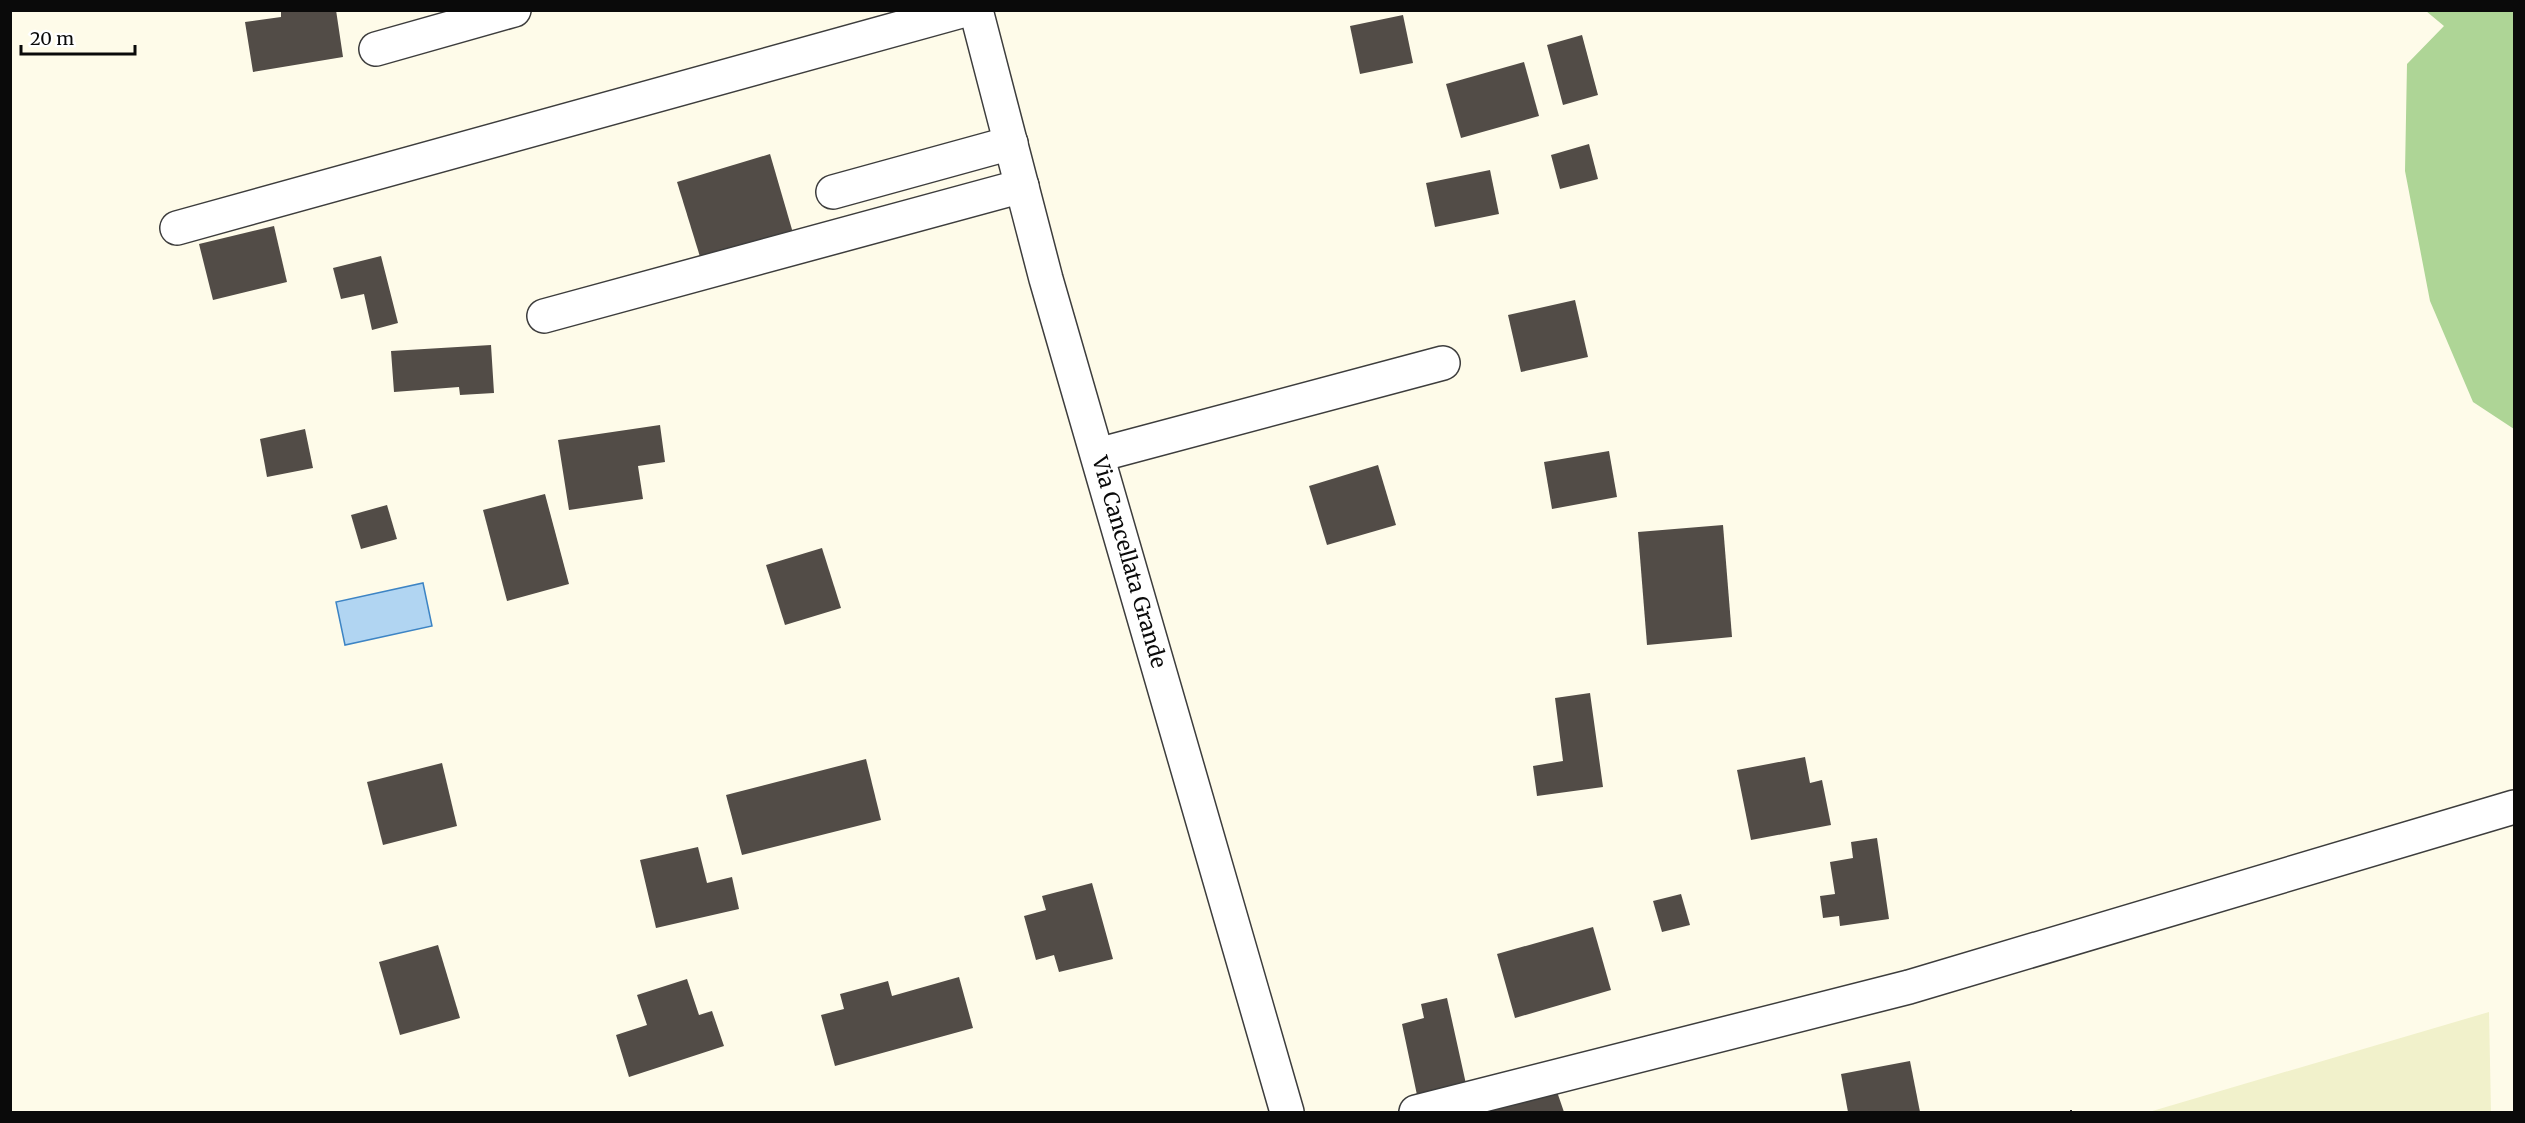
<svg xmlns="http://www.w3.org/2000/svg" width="2525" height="1123" font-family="Merriweather,serif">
<rect width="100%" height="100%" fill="#fefbe9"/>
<polygon fill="#f1f1cb" points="2489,1012 2491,1112 2149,1112"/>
<polygon fill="#aed596" points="2426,11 2514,11 2514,429 2473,402 2430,301 2405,171 2407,64 2444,26"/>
<polygon fill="#b1d5f2" stroke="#3d84c4" stroke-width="1.5" points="423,583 432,626 345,645 336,602"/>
<g fill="#524c47">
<polygon points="281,10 336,10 343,57 253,72 245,22 281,17"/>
<polygon points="1403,15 1413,63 1360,74 1350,26"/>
<polygon points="1582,35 1598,95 1563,105 1547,45"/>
<polygon points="1524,62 1539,116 1461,138 1446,84"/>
<polygon points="1589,144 1598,179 1560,189 1551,155"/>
<polygon points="770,154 793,233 701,260 677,182"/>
<polygon points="1490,170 1499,214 1435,227 1426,183"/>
<polygon points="274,226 287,282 213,300 199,244"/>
<polygon points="381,256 398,323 372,330 364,294 341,299 333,268"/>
<polygon points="1575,300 1588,357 1521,372 1508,315"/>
<polygon points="491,345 494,393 460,395 459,387 394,392 391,351"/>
<polygon points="660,425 665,462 638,466 643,499 569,510 558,440"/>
<polygon points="305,429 313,468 267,477 260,439"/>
<polygon points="1609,451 1617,497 1552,509 1544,462"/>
<polygon points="1378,465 1396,525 1327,545 1309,486"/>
<polygon points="545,494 569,584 507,601 483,510"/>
<polygon points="387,505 397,539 361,549 351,515"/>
<polygon points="1723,525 1732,637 1647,645 1638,532"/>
<polygon points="822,548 841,608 785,625 766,565"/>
<polygon points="1590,693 1603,787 1537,796 1533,766 1563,761 1555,698"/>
<polygon points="1805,757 1810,783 1822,780 1831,825 1751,840 1737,770"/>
<polygon points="866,759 881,820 742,855 726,795"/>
<polygon points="442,763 457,826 383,845 367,782"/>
<polygon points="1877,838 1889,919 1840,926 1839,916 1823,918 1820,896 1835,894 1830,862 1853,858 1851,842"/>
<polygon points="698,847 707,883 732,877 739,909 656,928 640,860"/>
<polygon points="1092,883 1113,959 1059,972 1054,955 1036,960 1024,916 1046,910 1042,896"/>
<polygon points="1681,894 1690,925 1662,932 1653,901"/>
<polygon points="1593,927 1611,990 1515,1018 1497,954"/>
<polygon points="438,945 460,1018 400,1035 379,962"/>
<polygon points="959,977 973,1028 835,1066 821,1015 844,1009 840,994 888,981 892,996"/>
<polygon points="687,979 699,1015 712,1011 724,1046 629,1077 616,1035 647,1025 637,995"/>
<polygon points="1447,998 1466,1084 1417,1095 1402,1024 1424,1018 1421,1004"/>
<polygon points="1910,1061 1920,1112 1848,1112 1841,1074"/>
<polygon points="1554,1083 1564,1112 1465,1112"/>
</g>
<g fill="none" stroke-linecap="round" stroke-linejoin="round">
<defs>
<g id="minor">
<polyline points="976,10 1046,279 1287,1112"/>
<polyline points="376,49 514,10"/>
<polyline points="833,192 1011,143"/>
<polyline points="177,228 965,10"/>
<polyline points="544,316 1022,186"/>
<polyline points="1098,455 1443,363"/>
<polyline points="1416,1112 1909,987 2514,807"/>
</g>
</defs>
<use href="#minor" stroke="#3d3d3d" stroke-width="36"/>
<polyline stroke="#2c2c2c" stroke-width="4" stroke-dasharray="6 3" stroke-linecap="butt" points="2070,1112 2072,1112"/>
<use href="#minor" stroke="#fff" stroke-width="33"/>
</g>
<g text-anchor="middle" stroke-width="6" stroke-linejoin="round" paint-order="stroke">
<g font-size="21" fill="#0a0a0a" stroke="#fff">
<text transform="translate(1129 562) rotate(74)" y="7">Via Cancellata Grande</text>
</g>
</g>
<rect width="2525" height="1123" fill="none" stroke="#0a0a0a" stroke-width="24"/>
<path d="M21 45v9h114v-9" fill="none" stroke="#0a0a0a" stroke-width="3"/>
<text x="30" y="45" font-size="18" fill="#0a0a0a" stroke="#ffffff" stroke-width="4.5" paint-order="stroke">20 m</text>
</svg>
